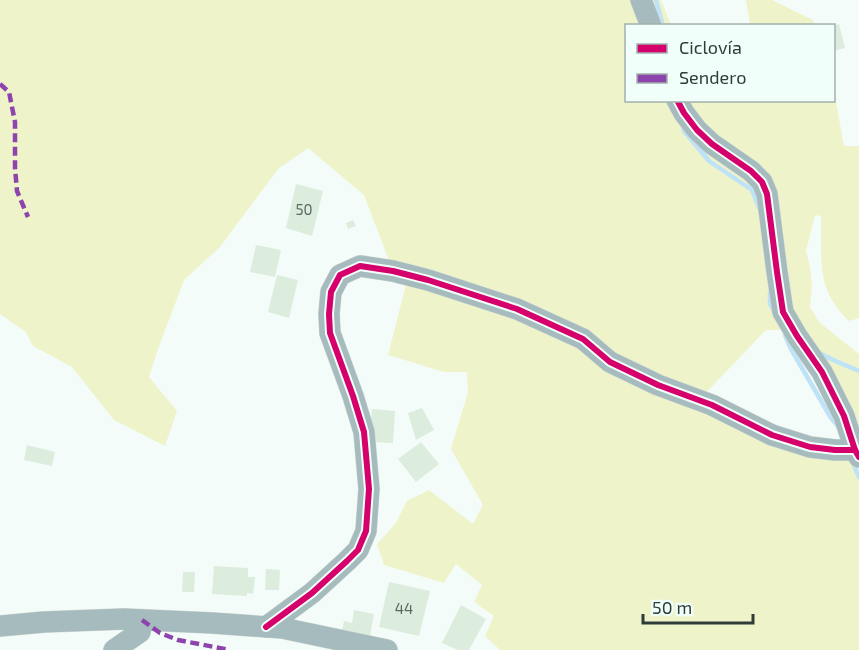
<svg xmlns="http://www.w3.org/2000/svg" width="859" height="650" font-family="'Exo 2',sans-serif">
<rect width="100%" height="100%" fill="#f4fcf9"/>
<g fill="#eef3ca">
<path d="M0 0H661L671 25 626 26V100H834V91L844 146H859V318L849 321C815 288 822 260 821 216L815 215 806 251 810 266 812 287 810 307 819 322 859 354V433L797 330H766L699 400 856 462 859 474V650H500L485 636 494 616 474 602 482 585 456 564 444 583 384 565 377 544 396 523 407 501 429 490 473 524 483 505 451 449 468 392 467 372H444L388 355 407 281 393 271 364 195 308 148 278 169 220 247 184 280 158 349 149 377 177 411 165 446 114 420 72 367 33 346 26 332 0 314Z"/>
<polygon points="746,0 772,0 813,20 814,25 750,25"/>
</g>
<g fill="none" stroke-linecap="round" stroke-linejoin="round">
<g stroke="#bee2f7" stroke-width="4.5">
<polyline points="656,0 663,26"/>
<polyline points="683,127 684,131 709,161 752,190 759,208"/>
<polyline points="770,293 770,304 774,311"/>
<polyline points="785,335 791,349 831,418 838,426"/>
<polyline points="820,353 833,360 859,371"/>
<polyline points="853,463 859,477"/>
</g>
</g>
<g fill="#dcecdd">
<polygon points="839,24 845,48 834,51 834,26"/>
<polygon points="296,184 323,191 312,236 286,228"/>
<polygon points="353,220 356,226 348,229 346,223"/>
<polygon points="256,245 281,250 275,277 250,272"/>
<polygon points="277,275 298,280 289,318 268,312"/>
<polygon points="422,408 434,430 416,440 408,413"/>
<polygon points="372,409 395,411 393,443 369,442"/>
<polygon points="421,442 439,464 416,482 398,459"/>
<polygon points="27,445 55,452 52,466 24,460"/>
<polygon points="214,566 248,568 248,577 255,577 253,594 247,593 247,596 212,594"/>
<polygon points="266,569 280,570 279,590 265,590"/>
<polygon points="183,572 195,572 194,592 182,592"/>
<polygon points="389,582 430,591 419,636 379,627"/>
<polygon points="461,605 486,619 469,650 458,650 442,643"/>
<polygon points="354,610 374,614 370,636 342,631 344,621 352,623"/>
</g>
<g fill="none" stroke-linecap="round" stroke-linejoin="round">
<defs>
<g id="minor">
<polyline points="641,0 651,26"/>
<polyline points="677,100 684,113 697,130 712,144 751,171 762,182 767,194 777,272 783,312 797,336 822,372 844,416 855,450 859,457"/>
<polyline points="0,626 44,622 124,619 212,623 282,628 387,650"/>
<polyline points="266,627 312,593 347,561 358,550 366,531 369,489 364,432 353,396 330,333 329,314 331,292 340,275 360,266 393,271 428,280 517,309 583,339 610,362 658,385 712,405 772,435 810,447 835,450 855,450"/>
<polyline points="114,650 140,632 142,620"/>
</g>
</defs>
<use href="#minor" stroke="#d1d9d6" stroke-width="22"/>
<use href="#minor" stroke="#a6bbbd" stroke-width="21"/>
<g stroke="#8e44ad" stroke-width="4.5" stroke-dasharray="9 4.5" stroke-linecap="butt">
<polyline points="0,84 9,92 15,122 15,168 17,191 28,217"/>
<polyline points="142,620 160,633 178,640 230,650"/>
</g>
<defs>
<g id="cycleway">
<polyline points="677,100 684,113 697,130 712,144 751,171 762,182 767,194 777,272 783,312 797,336 822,372 844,416 855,450 859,457"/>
<polyline points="266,627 312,593 347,561 358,550 366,531 369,489 364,432 353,396 330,333 329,314 331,292 340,275 360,266 393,271 428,280 517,309 583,339 610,362 658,385 712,405 772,435 810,447 835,450 855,450"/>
</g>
</defs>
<use href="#cycleway" stroke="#f1fffa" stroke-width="10"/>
<use href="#cycleway" stroke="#d6006c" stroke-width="6"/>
</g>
<g text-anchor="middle" stroke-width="4.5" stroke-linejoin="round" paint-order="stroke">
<g font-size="15" fill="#5a6961">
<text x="304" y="215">50</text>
<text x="404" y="614">44</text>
</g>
</g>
<rect x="625" y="24" width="210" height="78" fill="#f1fffa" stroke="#a3b1ac" stroke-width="1.5"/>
<rect x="637" y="44" width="30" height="9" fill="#d6006c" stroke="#a3b1ac" stroke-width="1.5"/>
<text x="679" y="54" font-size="18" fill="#2f3d38">Ciclovía</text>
<rect x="637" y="74" width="30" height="9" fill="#8e44ad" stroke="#a3b1ac" stroke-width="1.5"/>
<text x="679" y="84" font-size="18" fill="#2f3d38">Sendero</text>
<path d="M643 614v9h110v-9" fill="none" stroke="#2f3d38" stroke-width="3"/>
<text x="652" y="614" font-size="18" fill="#2f3d38" stroke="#f1fffa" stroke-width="4.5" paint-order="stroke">50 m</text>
</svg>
